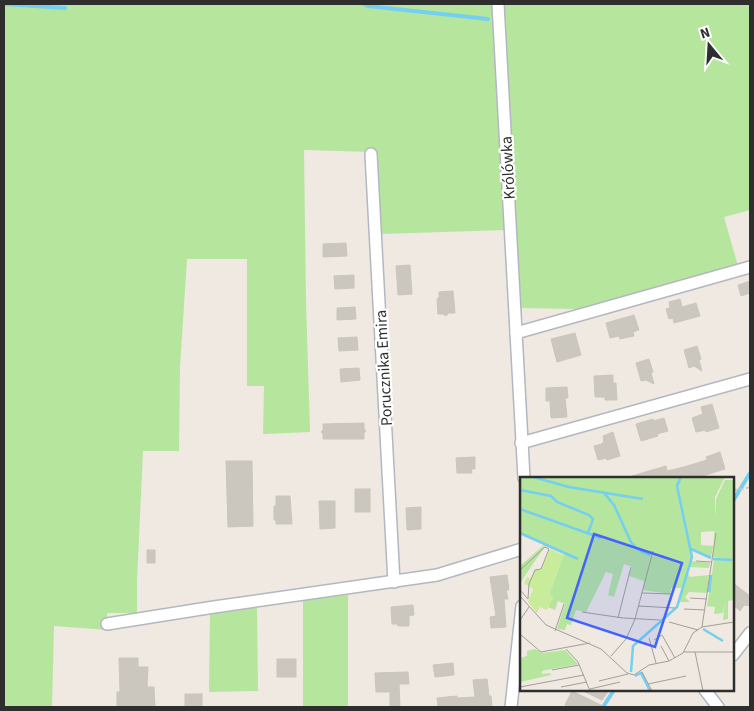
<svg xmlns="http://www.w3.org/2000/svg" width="754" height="711" font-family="'Source Sans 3',sans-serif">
<rect width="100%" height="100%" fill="#efe9e1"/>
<g fill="#b6e59e">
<polygon points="4,4 750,4 750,210 724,217 738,266 577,309 520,308 506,230 380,234 373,152 304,150 306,302 310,432 263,434 264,386 247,386 247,259 187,259 180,366 179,451 143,451 137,581 137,613 107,613 108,630 54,626 52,707 4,707"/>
<polygon points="348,595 348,707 303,707 303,600"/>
<polygon points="257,607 258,691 209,692 210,613"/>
</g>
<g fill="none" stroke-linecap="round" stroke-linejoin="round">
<g stroke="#75cff0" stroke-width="4">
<polyline points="4,4 65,8"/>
<polyline points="364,4 368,6 488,19"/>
<polyline points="733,501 750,473"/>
<polyline points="603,707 614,690"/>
</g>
</g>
<g fill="#cbc7bf" stroke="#cbc5ba">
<polygon points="346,243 347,256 323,257 323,244"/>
<polygon points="410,265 412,294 398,295 396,266"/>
<polygon points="354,275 354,288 335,289 334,276"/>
<polygon points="750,281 750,293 741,296 738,285"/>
<polygon points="453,291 455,313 449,313 446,316 443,314 438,314 437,299 439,298 439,292"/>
<polygon points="680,299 682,307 696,303 700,316 674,323 673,318 669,319 666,309 670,308 669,302"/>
<polygon points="355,307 356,319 337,320 337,308"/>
<polygon points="634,315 639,330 633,332 634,336 620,339 619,336 610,338 606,323"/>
<polygon points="575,333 581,355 557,362 551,339"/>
<polygon points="357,337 358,350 339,351 338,338"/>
<polygon points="697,346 701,359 699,360 702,371 694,366 689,368 684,350"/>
<polygon points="649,359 653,372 651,373 654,384 646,380 641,381 636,363"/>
<polygon points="359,368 360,380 341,382 340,369"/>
<polygon points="613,375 613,383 616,383 617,400 605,400 605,397 595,397 594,376"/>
<polygon points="567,387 568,398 565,398 567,417 551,418 550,401 546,401 546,388"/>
<polygon points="712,404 719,428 706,432 705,430 696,432 692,418 703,414 701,407"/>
<polygon points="664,418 668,431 657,434 658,436 641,441 636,424 653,419 653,421"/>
<polygon points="364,423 364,429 366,431 364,433 364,439 323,439 323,434 321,432 323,430 323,424"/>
<polygon points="613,432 620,456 607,460 606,458 598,460 594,446 602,444 602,443 604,442 603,436"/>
<polygon points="720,452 725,469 696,478 632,478 632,476 666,466 667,471 684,467 707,460 706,457"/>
<polygon points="475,457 475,469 471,469 472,473 457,473 456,458"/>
<polygon points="226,461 252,461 253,526 228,527"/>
<rect x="355" y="489" width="15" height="23"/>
<polygon points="276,496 290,496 292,524 276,524 276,520 274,520 274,506 276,506"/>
<polygon points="319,501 335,501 335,528 320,529"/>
<polygon points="421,507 421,529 407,530 406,508"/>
<rect x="147" y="550" width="8" height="13"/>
<polygon points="507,575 509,590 506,590 508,599 504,599 506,627 491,628 490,617 496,616 490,577"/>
<polygon points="733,583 750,596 749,600 750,606 744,605 740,611 733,605"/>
<polygon points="413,605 414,615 409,616 409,626 398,626 397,624 392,624 391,607"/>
<polygon points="119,658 138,658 138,667 148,667 147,687 154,687 155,707 117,707 117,692 120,692"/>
<rect x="277" y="659" width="19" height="18"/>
<polygon points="453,663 454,675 435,677 433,665"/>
<polygon points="408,672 409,684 399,684 400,707 390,707 390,692 376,692 375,673"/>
<polygon points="487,679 489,696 491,696 492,707 438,707 437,698 457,696 457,698 475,697 473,680"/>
<polygon points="581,690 609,690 602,700"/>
<polygon points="572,691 605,707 570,707 565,705"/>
<rect x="185" y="694" width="17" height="13"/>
</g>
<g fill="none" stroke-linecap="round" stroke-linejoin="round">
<defs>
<g id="minor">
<polyline points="498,4 524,478"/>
<polyline points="371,154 394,582"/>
<polyline points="516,333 750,267"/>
<polyline points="521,443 750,379"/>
<polyline points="107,624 214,607 437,575 522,549"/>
<polyline points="733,655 750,633"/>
<polyline points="705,690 718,707"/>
<polyline points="511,707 522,606"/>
</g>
</defs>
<use href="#minor" stroke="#b4b7c1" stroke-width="14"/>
<polyline stroke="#c9c9c9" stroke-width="2" stroke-dasharray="4 2.5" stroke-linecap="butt" points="733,490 744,489 750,487"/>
<use href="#minor" stroke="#fff" stroke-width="11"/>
</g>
<g text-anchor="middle" stroke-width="4.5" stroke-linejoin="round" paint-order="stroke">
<g font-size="16" fill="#2e2e2e" stroke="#fff">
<text transform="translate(507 168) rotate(-93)" y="6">Królówka</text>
<text transform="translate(383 368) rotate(-93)" y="6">Porucznika Emira</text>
</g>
</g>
<g transform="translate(520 477)">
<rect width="214" height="214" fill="#efe9e1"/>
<path d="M0 0H205L195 20V54L181 55V68L193 69 191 81 171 72 172 84 190 86 189 91 170 90 168 96 170 100 189 98 187 116 169 115 165 120 170 125H160L157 131 162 111H151L150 117 123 113 124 104 109 99 112 90 104 87 94 120 88 118 93 97 86 95 66 135 56 133 51 148 47 147 45 153 37 152 45 127 38 124 35 133 28 130 33 120 29 118 44 77 25 69 0 106V89L24 68 0 57ZM205 3H214V123L208 124V142L203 143 205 124 203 136 194 137 195 130 187 129 194 83 203 82 193 80 196 22ZM15 172 23 176 45 173 58 187 22 194V197L30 196 31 198 0 205V181L7 179V174Z" fill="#b6e59e"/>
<path d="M30 72 44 78 29 118 33 120 27 133 20 130 17 136 8 125 13 112 4 106 7 100 11 102 15 92 21 93Z" fill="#c9ec9a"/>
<path fill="none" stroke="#75cff0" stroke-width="2.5" d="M13 0 49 10 123 22M0 13 31 19 37 25 69 38 73 42 68 56M84 16 94 28 111 65 117 72 130 78M0 32 81 61M0 56 58 82M171 72 191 81M193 82 212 83M189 115 191 98M183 152 203 164M111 195 113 169 157 130 172 80 157 9 161 0M115 199 121 196 130 214"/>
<path fill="none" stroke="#a29e99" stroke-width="1" d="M176 84 191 85M0 93 25 70 29 72 21 92 15 93 9 107 8 122 0 113M122 116 152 117M0 119 26 148 81 172 107 196 114 198 129 188 149 184 163 176 173 156 182 150 196 56M170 121 187 122M118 129 155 131M164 132 185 133M62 135 103 141 140 143M98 141 111 90M0 143 9 130M149 145 178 153M182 150 214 145M35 154 44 127M0 157 21 175 70 166M129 161 136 186M134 163 142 158 155 181M141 169 149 184M46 172 58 185 70 214M164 175H214M175 175 183 214M91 179 106 162 115 142 133 74M32 193 59 188M122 195 132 214M79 204 108 197M128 207 166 199M0 210 64 198M41 210 67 205M70 212 100 205"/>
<path fill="#4264fb" fill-opacity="0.15" stroke="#4264fb" stroke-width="2.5" d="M74 57 162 86 135 170 47 141Z"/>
<rect width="214" height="214" fill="none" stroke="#2e2e2e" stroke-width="2.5"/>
</g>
<rect width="754" height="711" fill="none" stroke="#2e2e2e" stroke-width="10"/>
<g transform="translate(709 45) rotate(342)" stroke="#ffffff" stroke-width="4" paint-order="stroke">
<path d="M0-4L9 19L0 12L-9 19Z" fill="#2e2e2e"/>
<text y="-8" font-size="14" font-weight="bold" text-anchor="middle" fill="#2e2e2e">N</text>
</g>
</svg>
